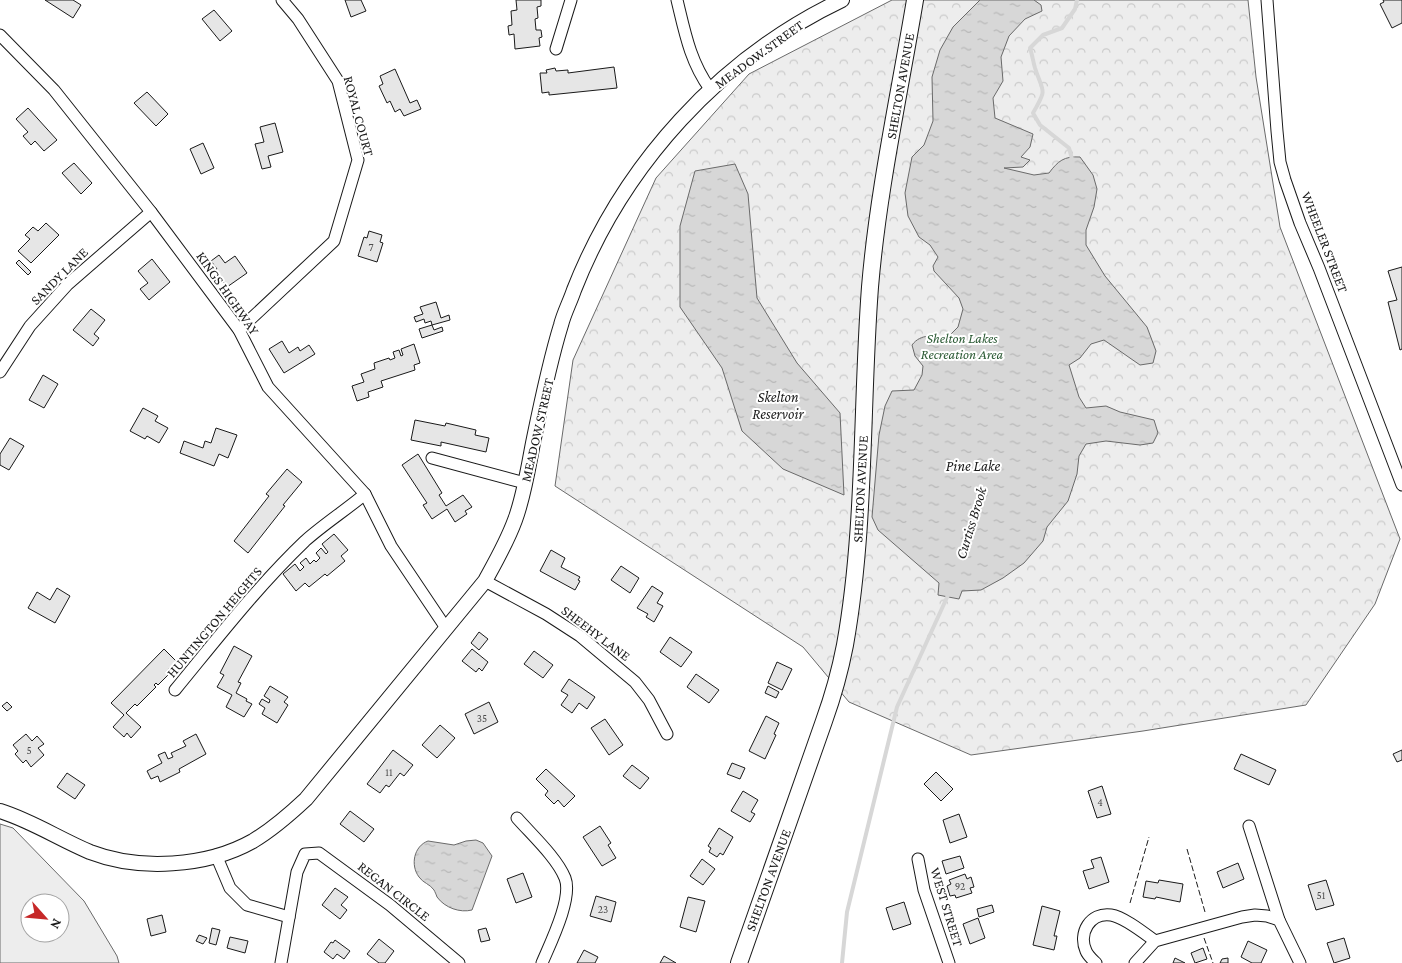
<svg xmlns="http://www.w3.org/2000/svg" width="1402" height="963" font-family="'Crimson Pro',serif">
<defs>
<pattern id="park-crowns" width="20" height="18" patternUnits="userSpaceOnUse" patternTransform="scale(1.25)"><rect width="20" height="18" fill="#ededed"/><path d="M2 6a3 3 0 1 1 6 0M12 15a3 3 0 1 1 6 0" fill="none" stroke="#cbcbcb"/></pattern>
<pattern id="water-ripples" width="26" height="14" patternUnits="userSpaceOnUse" patternTransform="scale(1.25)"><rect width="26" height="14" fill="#d7d7d7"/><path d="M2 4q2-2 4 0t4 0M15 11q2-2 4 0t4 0" fill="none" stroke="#b8b8b8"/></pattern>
</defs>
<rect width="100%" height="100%" fill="#fff"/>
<path fill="#ededed" stroke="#6a6a6a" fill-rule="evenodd" d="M0 824 13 828 84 901 117 956 119 963H0ZM30 903H60V933H30Z"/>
<polygon fill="url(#park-crowns)" stroke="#6a6a6a" points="892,0 1248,0 1256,77 1280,227 1400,539 1375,604 1306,705 1143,731 971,755 849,702 803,647 555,486 573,360 656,178 749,74"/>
<g fill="url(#water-ripples)" stroke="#6a6a6a">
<path d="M980 0H1034L1041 5 1042 11 1025 19 1009 36 1001 57 1003 81 993 98 995 118 1033 134 1030 147 1021 157 1030 160 1023 167 1004 168 1034 175 1049 173C1058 161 1064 156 1080 157L1093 175 1097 189 1094 207 1086 230V245L1105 276 1147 327 1156 351 1153 363 1140 365 1104 340 1091 344 1080 358 1069 365 1079 397 1086 408 1106 406 1120 412 1154 420 1158 433 1153 443 1140 445 1106 441 1086 444 1079 456 1077 474 1068 501 1047 527 1043 541 1024 563 1003 578 981 590 962 591 959 599 938 595 939 583 878 530 872 517 879 435 885 406 892 391 914 390 922 375 923 366 915 356 912 345C921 333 934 336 947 338L958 327 963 309 959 298 934 271 933 266 938 257 930 245 919 237 908 216 905 193 912 157 924 145 933 121 932 77 940 50 953 27Z"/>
<polygon points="735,164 748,194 757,298 797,363 840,413 844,495 783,469 742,431 722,368 680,307 680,226 695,171"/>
<path d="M476 840 483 843 492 856 472 910C460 913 445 908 437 897 436 894 435 892 434 890 430 884 423 883 419 877 410 865 414 846 428 841L454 845 466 841Z"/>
</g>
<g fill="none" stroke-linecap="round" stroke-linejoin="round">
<g stroke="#d7d7d7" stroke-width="4">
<path d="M1072 159 1069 148 1040 125 1033 113C1048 87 1043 93 1035 68 1033 61 1032 54 1030 48L1043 35 1062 28 1075 9 1077 0"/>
<polyline points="842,963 847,912 897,707 949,593"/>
</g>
</g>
<g fill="#e6e6e6" stroke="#1a1a1a">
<polygon points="45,0 73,0 81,5 73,18"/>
<polygon points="345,0 361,0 366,11 351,17"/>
<polygon points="516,0 541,0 541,6 537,7 538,18 535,19 536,30 541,30 542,37 539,38 540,46 515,49 514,34 509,35 508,26 512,25 511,11 517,10"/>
<polygon points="1383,0 1402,0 1402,23 1392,28 1380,4 1384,2"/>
<polygon points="214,10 232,31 220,41 202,19"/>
<polygon points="614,67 617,88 549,95 549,92 542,93 540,73 547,73 546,70 555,68 556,71 568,70 568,73"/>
<polygon points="395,69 410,103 417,100 421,109 404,116 400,109 395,112 390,101 387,103 379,86 383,84 380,76"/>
<polygon points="147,92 168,114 156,126 134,103"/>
<polygon points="28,108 57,140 44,151 35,141 31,145 23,136 28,132 16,119"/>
<polygon points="275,123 283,152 268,156 271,167 262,169 255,144 264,142 260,127"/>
<polygon points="203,143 214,168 201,174 190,149"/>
<polygon points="74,163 92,183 81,194 62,173"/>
<polygon points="46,223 59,235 31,263 18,251 30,239 25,235 33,227 38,231"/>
<polygon points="369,231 382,235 380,242 383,243 377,262 358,256 364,237 367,238"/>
<polygon points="219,255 225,263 235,256 247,273 227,287 215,270 217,269 211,261"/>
<polygon points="152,259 170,282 149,300 140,289 148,283 138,271"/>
<polygon points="19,260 31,272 28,275 16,263"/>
<polygon points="1402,267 1402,349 1400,350 1388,302 1397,300 1388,271"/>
<polygon points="436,302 441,318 449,315 450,320 432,325 434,330 442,327 443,331 422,338 419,329 432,325 431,321 425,323 424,319 416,322 414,317 423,314 420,307"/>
<polygon points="91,309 105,320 94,334 99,338 93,346 73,330"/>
<polygon points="282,341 289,353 298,347 300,351 309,345 315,354 284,373 269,349"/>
<polygon points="414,344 420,363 414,365 415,370 381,381 383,387 368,392 369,397 357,401 352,386 364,382 361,374 375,369 374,363 389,358 390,360 395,358 393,352 399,350 401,356 403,355 401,349"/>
<polygon points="43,375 58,384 44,408 29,400"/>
<polygon points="143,408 158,416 155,421 168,428 159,443 147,436 145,439 130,431"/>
<polygon points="415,420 445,426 446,423 476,430 475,435 489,438 486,452 441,442 441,446 411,440"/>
<polygon points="216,428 237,435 228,458 219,454 214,466 180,453 184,441 203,448 205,441 211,443"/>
<polygon points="10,438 24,446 9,470 0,465 0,454"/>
<polygon points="418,454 442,493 439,495 446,506 463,495 472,507 465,511 467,514 455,522 447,509 432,519 423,505 427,503 402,465"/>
<polygon points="287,469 302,482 283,505 285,506 248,553 234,541 269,496 266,494"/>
<polygon points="334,534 348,550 341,556 345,561 327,576 325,574 309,587 305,583 296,591 283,574 295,564 300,571 304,567 300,563 306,558 310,564 314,560 316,562 320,558 316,553 321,548 326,554 328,552 322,544"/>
<polygon points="551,550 565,558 561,567 580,577 578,580 580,581 575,590 540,571"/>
<polygon points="621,566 639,578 630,593 611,580"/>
<polygon points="652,586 663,593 657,603 663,606 654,622 646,617 648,614 637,608"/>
<polygon points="57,588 70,596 55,623 28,608 37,592 50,600"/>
<polygon points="479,632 488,639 479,650 471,643"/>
<polygon points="670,637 692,652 681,667 660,652"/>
<polygon points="234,646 252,656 238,682 241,683 236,693 247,699 246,701 252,704 244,717 226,707 232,695 217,687 224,675 220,673"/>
<polygon points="164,649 176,661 166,672 169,674 158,685 156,683 154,685 156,687 137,706 135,704 126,713 141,727 131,738 127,733 124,737 113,727 124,715 111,703"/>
<polygon points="472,649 488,662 482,671 479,668 476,672 462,661"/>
<polygon points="534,651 553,665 543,678 524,664"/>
<polygon points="777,662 792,669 782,690 768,683"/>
<polygon points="696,674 719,690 709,703 687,687"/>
<polygon points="569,679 595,697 587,709 579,703 572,713 561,705 568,695 561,691"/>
<polygon points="270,686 288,697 284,702 288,705 277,723 262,714 265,708 259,704 262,699 269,703 270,700 264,696"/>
<polygon points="768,686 779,692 776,698 765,693"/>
<polygon points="7,702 12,707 7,711 2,706"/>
<polygon points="489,702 498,722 474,734 465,714"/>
<polygon points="766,716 779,723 774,734 776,735 765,759 749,751"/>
<polygon points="605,719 623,745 609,755 591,728"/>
<polygon points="440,725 455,738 437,758 422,745"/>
<polygon points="26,734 32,741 37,736 44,744 38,748 44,755 31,767 26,760 23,763 15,754 18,751 13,745"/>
<polygon points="196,734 206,754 179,769 180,772 160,782 158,776 151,779 147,771 162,763 158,755 165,752 168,759 173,757 171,753 186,746 183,741"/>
<polygon points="393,750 413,765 404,776 400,773 389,787 386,785 380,793 367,784"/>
<polygon points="1402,750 1402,760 1397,762 1393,754"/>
<polygon points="1241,754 1276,770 1269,785 1234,769"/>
<polygon points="732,763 745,768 740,779 727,774"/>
<polygon points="632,765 649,778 640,789 623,776"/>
<polygon points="546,769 575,796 564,807 558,800 554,804 545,795 548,791 536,779"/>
<polygon points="936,772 953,789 941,801 924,784"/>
<polygon points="67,773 85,785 75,799 57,787"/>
<polygon points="1102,786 1111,814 1097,818 1088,791"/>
<polygon points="743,791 758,800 751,812 755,814 750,822 731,811"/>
<polygon points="350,811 374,829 364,842 340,824"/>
<polygon points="959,814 967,837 950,843 943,820"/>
<polygon points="600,826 611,843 608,845 616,858 602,866 583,837"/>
<polygon points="719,828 733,837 723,855 720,853 717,857 709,852 711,848 708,846"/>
<polygon points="960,856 964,868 946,874 942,861"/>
<polygon points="1101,857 1109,882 1089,889 1083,871 1094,868 1091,860"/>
<polygon points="702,859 715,869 703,885 690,876"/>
<polygon points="1238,863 1244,879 1223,888 1217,872"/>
<polygon points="523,873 532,897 516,903 507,879"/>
<polygon points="965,874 967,879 971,877 974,887 970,888 972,893 956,898 955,895 950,896 947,886 951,884 949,880"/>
<polygon points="1159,880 1183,884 1180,902 1156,897 1155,899 1143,897 1146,881 1158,883"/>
<polygon points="1326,880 1334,905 1316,910 1308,885"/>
<polygon points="335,888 348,897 341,905 347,910 340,919 322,905"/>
<polygon points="596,896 616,902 611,922 590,916"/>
<polygon points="688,897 705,901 696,932 680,927"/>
<polygon points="904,902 911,924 893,930 886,908"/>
<polygon points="992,905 994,912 979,917 977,909"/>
<polygon points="1042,906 1060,911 1054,936 1057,936 1054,950 1033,945"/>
<polygon points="162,915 166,932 151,936 147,919"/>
<polygon points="978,918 985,938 970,944 963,924"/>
<polygon points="212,928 220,930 216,945 209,943"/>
<polygon points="486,928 490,940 481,942 478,930"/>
<polygon points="199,935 207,938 203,944 196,941"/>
<polygon points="230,937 248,941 245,953 227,948"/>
<polygon points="1344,938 1350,958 1334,963 1327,943"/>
<polygon points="379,939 394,951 385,963 379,963 367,954"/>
<polygon points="335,940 350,951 344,959 337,954 333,959 324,952 331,942 333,943"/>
<polygon points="1248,941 1267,950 1261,963 1252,963 1241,957"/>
<polygon points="1203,948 1207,959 1195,963 1191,953"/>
<polygon points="584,950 598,957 595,963 577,963"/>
<polygon points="664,956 676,963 660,963"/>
<polygon points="1175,958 1185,963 1173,963"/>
<polygon points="1228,958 1228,963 1220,963 1222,959"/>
</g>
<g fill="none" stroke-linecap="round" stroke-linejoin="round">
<defs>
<g id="minor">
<path d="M677 0C685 33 690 61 710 89"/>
<polyline points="1267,0 1277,131 1280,162 1285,180 1300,223 1319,268 1402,485"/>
<polyline points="0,35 54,90 151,212 239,330 268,387 365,494 391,546 446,628"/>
<polyline points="556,49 571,0"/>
<polyline points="239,330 334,241 358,160 338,81 298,19 282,0"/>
<polyline points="0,372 30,326 68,284 151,212"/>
<polyline points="432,458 525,483"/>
<polyline points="485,581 546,614 580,636 635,682 649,700 667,734"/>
<path d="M175 690C217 639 257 587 305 541 324 524 346 510 365 494"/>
<path d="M517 818C532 835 557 858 565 878 573 898 550 944 542 963"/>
<polyline points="1249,826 1279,920"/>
<polyline points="216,855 230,888 247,905 289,917"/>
<polyline points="918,859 924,890 949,963"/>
<polyline points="281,963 297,872 305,854 319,853 390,905 459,963"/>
<path d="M1096 963C1093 960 1088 956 1086 951 1078 933 1090 912 1111 915 1124 917 1144 933 1155 941"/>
<polyline points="1135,963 1155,941 1242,917 1255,915 1267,916 1279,920 1300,963"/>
</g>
<path id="tertiary" d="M0 811C32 821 59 839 90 852 139 871 207 867 253 841 273 829 290 814 306 799L485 581C496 561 507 542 515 520 524 496 528 469 533 443 541 404 549 364 561 325 564 313 570 302 574 290 623 165 720 58 842 0"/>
<path id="secondary" d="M739 963 824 721C833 696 840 671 845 645 866 527 861 406 870 287 878 191 899 96 915 0"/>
</defs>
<use href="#minor" stroke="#1a1a1a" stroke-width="13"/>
<use href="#tertiary" stroke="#1a1a1a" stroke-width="16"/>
<use href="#secondary" stroke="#1a1a1a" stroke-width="18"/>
<use href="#minor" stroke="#fff" stroke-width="11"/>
<use href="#tertiary" stroke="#fff" stroke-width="14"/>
<use href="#secondary" stroke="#fff" stroke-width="16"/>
<g stroke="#1a1a1a" stroke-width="1" stroke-dasharray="6 2.5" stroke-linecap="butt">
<polyline points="1187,849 1205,912"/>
<polyline points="1130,903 1149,837"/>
<polyline points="1204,938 1213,963"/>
</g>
</g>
<g text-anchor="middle" stroke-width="4" stroke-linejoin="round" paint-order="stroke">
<g font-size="11" fill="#4d4d4d">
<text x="371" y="251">7</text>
<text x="482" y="722">35</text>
<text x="29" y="754">5</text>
<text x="389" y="776">11</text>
<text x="1100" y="806">4</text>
<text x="960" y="890">92</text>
<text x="1321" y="899">51</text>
<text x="603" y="913">23</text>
</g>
<g font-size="14" fill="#1a1a1a" stroke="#fff">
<text transform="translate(759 54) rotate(-36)" y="5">MEADOW STREET</text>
<text transform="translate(900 86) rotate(-80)" y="5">SHELTON AVENUE</text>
<text transform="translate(359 116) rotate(75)" y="5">ROYAL COURT</text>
<text transform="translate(1325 242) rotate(69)" y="5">WHEELER STREET</text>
<text transform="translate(59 276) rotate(-45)" y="5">SANDY LANE</text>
<text transform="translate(228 293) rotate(55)" y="5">KINGS HIGHWAY</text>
<text transform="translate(537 430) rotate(-77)" y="5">MEADOW STREET</text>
<text transform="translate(860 489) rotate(-87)" y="5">SHELTON AVENUE</text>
<text transform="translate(214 622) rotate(-50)" y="5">HUNTINGTON HEIGHTS</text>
<text transform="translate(596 633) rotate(37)" y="5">SHEEHY LANE</text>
<text transform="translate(768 880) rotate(-70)" y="5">SHELTON AVENUE</text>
<text transform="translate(394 891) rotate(38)" y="5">REGAN CIRCLE</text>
<text transform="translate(947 907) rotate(73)" y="5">WEST STREET</text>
</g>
<g font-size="14" font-style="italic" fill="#2b5a34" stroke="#fff">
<text x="962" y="343">Shelton Lakes<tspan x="962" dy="16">Recreation Area</tspan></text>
</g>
<g font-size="15" font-style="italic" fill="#1a1a1a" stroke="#fff">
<text x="778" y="402">Skelton<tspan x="778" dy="17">Reservoir</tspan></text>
<text x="973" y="471">Pine Lake</text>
<text transform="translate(971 523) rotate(-73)" y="5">Curtiss Brook</text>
</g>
</g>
<g transform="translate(45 918) rotate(117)"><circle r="24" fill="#ffffff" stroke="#a3a3a3"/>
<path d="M0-4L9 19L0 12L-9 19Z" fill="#c62828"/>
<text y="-8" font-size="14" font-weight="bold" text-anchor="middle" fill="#1a1a1a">N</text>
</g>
</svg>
